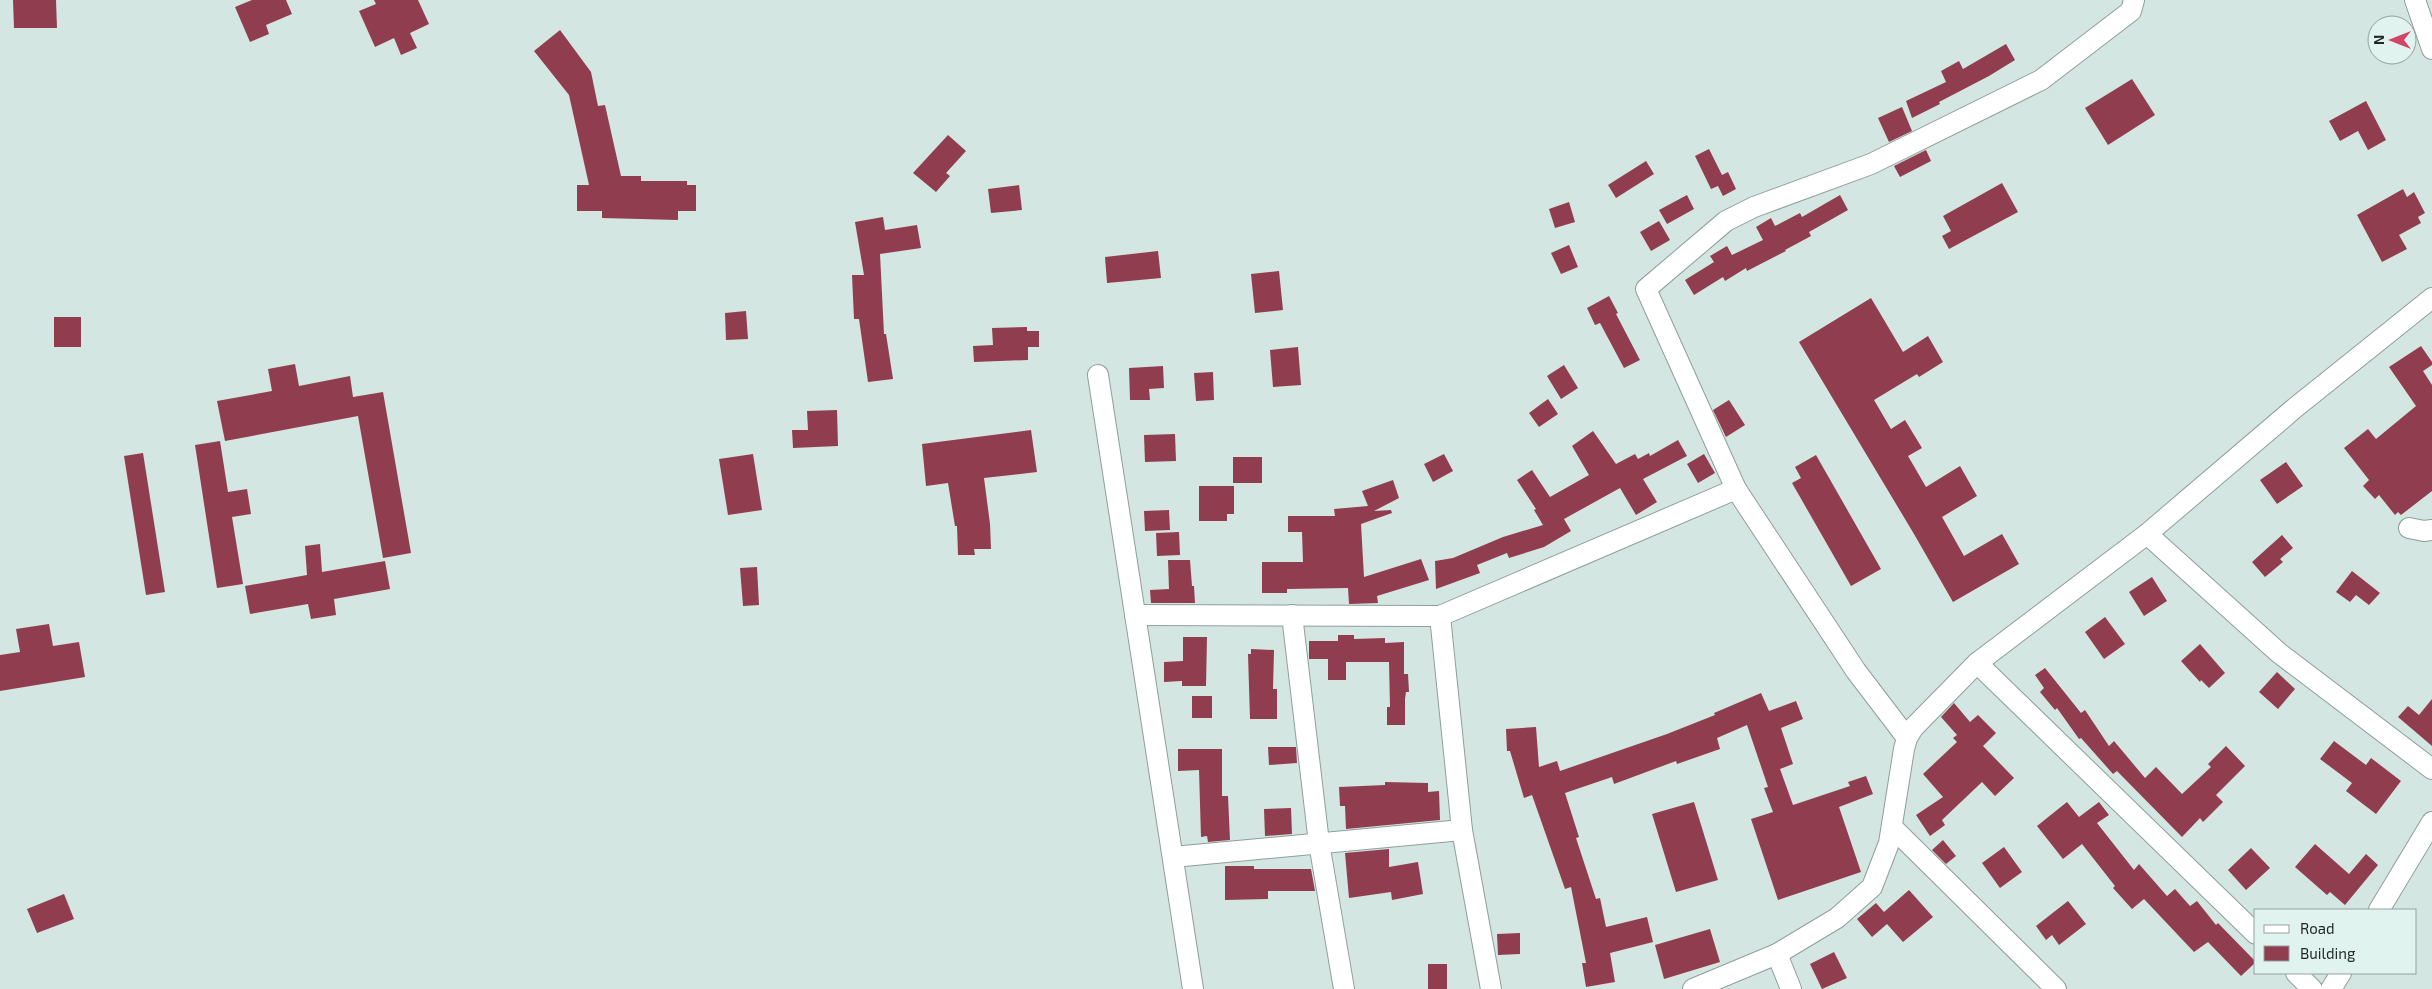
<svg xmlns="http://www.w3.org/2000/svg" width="2432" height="989" font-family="'Exo 2',sans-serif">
<rect width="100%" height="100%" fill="#d4e6e1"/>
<g fill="#903d4f">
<polygon points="13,0 56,0 57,28 14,28"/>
<polygon points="252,0 286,0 292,14 266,25 269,34 250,42 235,7"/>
<polygon points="374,0 418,0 429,24 410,33 417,48 401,55 394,38 375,47 359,11 376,4"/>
<polygon points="560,30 591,72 598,106 605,105 621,176 641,176 641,181 687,181 687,185 696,185 696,211 678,211 678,220 602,218 602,211 577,211 577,185 589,185 569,95 534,51"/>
<polygon points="2006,44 2015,60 1989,76 1939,102 1940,104 1912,118 1906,101 1946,82 1941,71 1959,61 1963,69"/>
<polygon points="2132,79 2155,115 2108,145 2085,108"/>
<polygon points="2366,101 2386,140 2368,150 2358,131 2340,141 2329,121"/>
<polygon points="1902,107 1912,131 1889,142 1878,118"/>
<polygon points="948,135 966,151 946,173 950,176 936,192 913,173"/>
<polygon points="1709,149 1722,175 1728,172 1736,189 1723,196 1718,186 1711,189 1695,156"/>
<polygon points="1926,150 1931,161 1900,177 1894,166"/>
<polygon points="1646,161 1654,174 1616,198 1608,185"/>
<polygon points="2002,183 2018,212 1949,249 1942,236 1951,231 1943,216"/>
<polygon points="1019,185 1022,210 991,213 988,189"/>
<polygon points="2403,189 2407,197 2414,192 2425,213 2418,217 2421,223 2399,235 2407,249 2382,262 2357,215"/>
<polygon points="1687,195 1694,209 1667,224 1659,210"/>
<polygon points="1840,195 1848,210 1809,232 1811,236 1785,250 1786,251 1747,271 1746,268 1725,281 1723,277 1694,295 1685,280 1714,262 1710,256 1727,246 1732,255 1763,240 1756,227 1771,218 1775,226 1800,213 1802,217"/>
<polygon points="1569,202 1575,222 1555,228 1549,209"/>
<polygon points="883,217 885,230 917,225 921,248 880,254 884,334 886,334 893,379 868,382 859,319 854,319 852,275 864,275 855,222"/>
<polygon points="1659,221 1670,240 1651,251 1640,232"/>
<polygon points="1569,245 1578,267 1561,274 1551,253"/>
<polygon points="1158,251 1161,278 1107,283 1105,257"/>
<polygon points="1279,271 1283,310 1255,313 1251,274"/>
<polygon points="1609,296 1618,313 1616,314 1640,360 1624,368 1600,323 1595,325 1587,308"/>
<polygon points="1871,298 1903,352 1928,336 1943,362 1919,377 1917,374 1874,400 1891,429 1905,420 1922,448 1908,456 1926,487 1960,466 1977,496 1942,517 1964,556 2002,534 2019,564 1953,602 1914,534 1799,342"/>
<polygon points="746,311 748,339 726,340 725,313"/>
<rect x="54" y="317" width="27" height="30"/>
<polygon points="1027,327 1027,331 1039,331 1039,347 1028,347 1028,360 974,362 973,346 993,345 992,328"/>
<polygon points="2421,346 2432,362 2432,365 2423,371 2432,385 2432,491 2401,515 2398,512 2395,515 2379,495 2375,499 2363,486 2369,480 2344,448 2368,429 2376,439 2416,406 2389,367"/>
<polygon points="1298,347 1301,385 1273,387 1270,350"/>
<polygon points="295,364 299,386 350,376 353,397 383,392 411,553 383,558 358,416 225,441 217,401 272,391 268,369"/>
<polygon points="1564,365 1578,388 1561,399 1547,376"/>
<polygon points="1163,366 1164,388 1149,389 1150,400 1130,400 1129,368"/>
<polygon points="1213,372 1214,400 1196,401 1194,373"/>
<polygon points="1548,399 1558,414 1539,427 1529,413"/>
<polygon points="1729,400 1745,425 1726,437 1713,410"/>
<polygon points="837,410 838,446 793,448 792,430 808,430 807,411"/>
<polygon points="1031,430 1037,472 984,478 990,524 991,549 974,549 975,555 958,555 957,526 955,526 948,483 926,486 922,444"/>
<polygon points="1593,431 1616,464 1635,454 1638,459 1649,453 1650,456 1678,440 1687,456 1643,479 1657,502 1636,515 1620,488 1564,519 1571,531 1544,547 1509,558 1507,553 1477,565 1480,573 1436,589 1435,561 1453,558 1503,537 1543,525 1534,510 1536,509 1517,480 1532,470 1550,497 1589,475 1572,446"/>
<polygon points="1175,434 1176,461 1145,462 1144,435"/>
<polygon points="220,441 228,492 247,489 251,514 232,517 243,584 217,588 195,445"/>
<polygon points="143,453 165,592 146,595 124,456"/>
<polygon points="753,454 762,510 728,515 719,459"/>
<polygon points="1444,454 1453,471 1433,482 1424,464"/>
<polygon points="1704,454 1715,473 1698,483 1687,464"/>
<polygon points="1816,455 1881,569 1851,586 1792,483 1801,478 1795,467"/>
<rect x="1233" y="457" width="29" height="26"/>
<polygon points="2286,462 2303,486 2277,504 2260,480"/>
<polygon points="1393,480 1399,498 1374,511 1391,510 1392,513 1361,524 1364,577 1421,559 1429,580 1377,596 1378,603 1349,604 1348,588 1287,589 1287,593 1262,593 1262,562 1303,562 1302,532 1288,532 1288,516 1335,516 1334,509 1368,506 1362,491"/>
<polygon points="1199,486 1234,486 1234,514 1227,514 1227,521 1199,521"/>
<polygon points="1169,510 1170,530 1145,531 1144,511"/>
<polygon points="1179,532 1180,555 1157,556 1156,533"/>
<polygon points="2282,535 2293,548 2280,559 2283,562 2265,577 2252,562"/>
<polygon points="320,544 322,572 385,561 390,589 334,599 336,615 311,619 308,604 250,614 245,586 307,575 305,546"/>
<polygon points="1168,560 1190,560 1192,586 1194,586 1195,603 1151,603 1150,590 1169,589"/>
<polygon points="757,567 759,605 743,606 740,568"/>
<polygon points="2352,571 2380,593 2369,605 2356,595 2350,602 2336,592"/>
<polygon points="2152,577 2167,601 2144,616 2129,592"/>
<polygon points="2105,617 2125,644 2104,659 2085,632"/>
<polygon points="49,624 53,646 79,642 85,677 0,691 0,655 20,652 16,629"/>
<polygon points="1338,635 1354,635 1354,639 1385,638 1385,643 1404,642 1404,674 1408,674 1409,692 1406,692 1405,699 1405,725 1387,725 1387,707 1390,707 1389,662 1346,662 1346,680 1328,680 1328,659 1309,659 1309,641 1338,641"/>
<polygon points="1183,637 1207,637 1206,686 1182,686 1182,681 1164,682 1164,662 1183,661"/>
<polygon points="2200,644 2225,673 2209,688 2201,680 2200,682 2181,661"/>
<polygon points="1251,649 1274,650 1273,689 1277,689 1277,719 1250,719 1248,654 1251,654"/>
<polygon points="2045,668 2081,713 2085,710 2109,746 2114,741 2145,778 2156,767 2182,794 2211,767 2208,764 2226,746 2245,766 2216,795 2223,802 2203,822 2200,818 2182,837 2117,771 2113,774 2081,738 2079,739 2057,708 2055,710 2040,692 2044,688 2035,675"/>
<polygon points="2277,672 2295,689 2278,709 2259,692"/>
<polygon points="1761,693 1769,711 1796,701 1803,719 1781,728 1793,764 1780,769 1793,805 1850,786 1848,782 1866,776 1873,794 1839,807 1861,872 1778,900 1751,819 1773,812 1764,788 1768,787 1747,725 1717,738 1720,749 1677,764 1676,761 1614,784 1612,777 1565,793 1579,837 1576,838 1596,899 1600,898 1606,927 1647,917 1653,942 1610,953 1615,982 1586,987 1582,963 1586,963 1571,887 1565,889 1532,795 1524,798 1510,751 1507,751 1506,729 1536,727 1539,767 1557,761 1560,771 1667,734 1715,715 1714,713"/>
<rect x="1192" y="696" width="20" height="22"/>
<polygon points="2432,699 2432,746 2398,717 2408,706 2419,715"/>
<polygon points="1954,703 1970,722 1978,715 1996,733 1983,746 2014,778 1995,796 1982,782 1942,820 1945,825 1930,836 1916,815 1943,797 1923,774 1957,742 1953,738 1957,735 1941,717"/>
<polygon points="2334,741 2366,765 2371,758 2401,781 2376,814 2346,791 2352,783 2320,759"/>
<polygon points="1268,747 1296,747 1297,763 1269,765"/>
<polygon points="1178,749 1222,749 1222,796 1228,796 1230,840 1208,842 1207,836 1201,837 1199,770 1178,771"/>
<polygon points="1385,782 1428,783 1428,792 1439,791 1440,820 1346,829 1345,806 1340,806 1339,787 1385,785"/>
<polygon points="1694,802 1718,880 1676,892 1652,814"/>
<polygon points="2067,802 2079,817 2099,802 2109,815 2097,823 2134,870 2139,864 2167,896 2175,889 2190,906 2197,901 2216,925 2218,923 2256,962 2241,976 2208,942 2194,952 2144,899 2132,909 2113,888 2115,886 2082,844 2063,859 2037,826"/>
<polygon points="1291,808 1292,834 1265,836 1264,809"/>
<polygon points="1943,840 1956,856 1946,864 1932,850"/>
<polygon points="2315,844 2349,874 2366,854 2378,865 2345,905 2330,892 2327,895 2295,867"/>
<polygon points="2004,847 2022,872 2000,888 1982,863"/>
<polygon points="2251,848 2270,868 2246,890 2228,870"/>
<polygon points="1389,849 1389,867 1418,862 1423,894 1392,900 1391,892 1349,898 1345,853"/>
<polygon points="1225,866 1254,866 1254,869 1311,869 1315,891 1268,891 1268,899 1225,900"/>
<polygon points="1909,890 1933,917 1903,942 1887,924 1872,937 1857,919 1876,903 1884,912"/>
<polygon points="64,894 74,919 37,933 27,909"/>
<polygon points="2068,901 2086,924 2059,945 2052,935 2046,940 2036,926"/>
<polygon points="1710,929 1720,962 1664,979 1655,945"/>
<polygon points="1520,933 1520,954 1498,955 1497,934"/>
<polygon points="1834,952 1847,978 1822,989 1810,964"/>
<rect x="1428" y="964" width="19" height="25"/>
</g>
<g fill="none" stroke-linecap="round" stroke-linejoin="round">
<defs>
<g id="street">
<polyline points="2415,0 2432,49"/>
<polyline points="1098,375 1193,989"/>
<polyline points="2409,528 2424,531 2432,530"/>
<polyline points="2147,534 2279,653 2432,769"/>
<polyline points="1135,615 1440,616 1736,489"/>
<polyline points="1292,615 1319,843 1344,989"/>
<polyline points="1440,616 1462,830 1491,989"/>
<polyline points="1977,663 2256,934"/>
<polyline points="1907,738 1856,671 1736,489 1646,289 1726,221 1754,207 1871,164 2041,80 2131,11 2134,0"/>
<polyline points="1892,827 2056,989"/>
<polyline points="1173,857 1462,830"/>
<polyline points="2379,910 2432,822"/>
<polyline points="1777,954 1791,989"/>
<polyline points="2296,973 2312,989"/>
<polyline points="1693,989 1777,954 1837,918 1872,887 1889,843 1904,749 1907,738 1913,728 1977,663 2147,534 2296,407 2432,298"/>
<polyline points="2331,989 2341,973"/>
</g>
</defs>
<use href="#street" stroke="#8e9f9a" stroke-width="22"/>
<use href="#street" stroke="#fff" stroke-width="20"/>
</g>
<rect x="2254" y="909" width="162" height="65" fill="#e1f3ee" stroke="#93a19d"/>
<rect x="2264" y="925" width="25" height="8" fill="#ffffff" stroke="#93a19d"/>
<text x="2300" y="934" font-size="15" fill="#1f2524">Road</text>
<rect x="2264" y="946" width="25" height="15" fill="#903d4f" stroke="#93a19d"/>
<text x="2300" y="959" font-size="15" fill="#1f2524">Building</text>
<g transform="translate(2392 40) rotate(270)"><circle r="24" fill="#e1f3ee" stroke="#93a19d"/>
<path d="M0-4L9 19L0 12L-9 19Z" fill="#d34469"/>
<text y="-8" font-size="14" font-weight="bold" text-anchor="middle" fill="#1f2524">N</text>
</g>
</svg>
